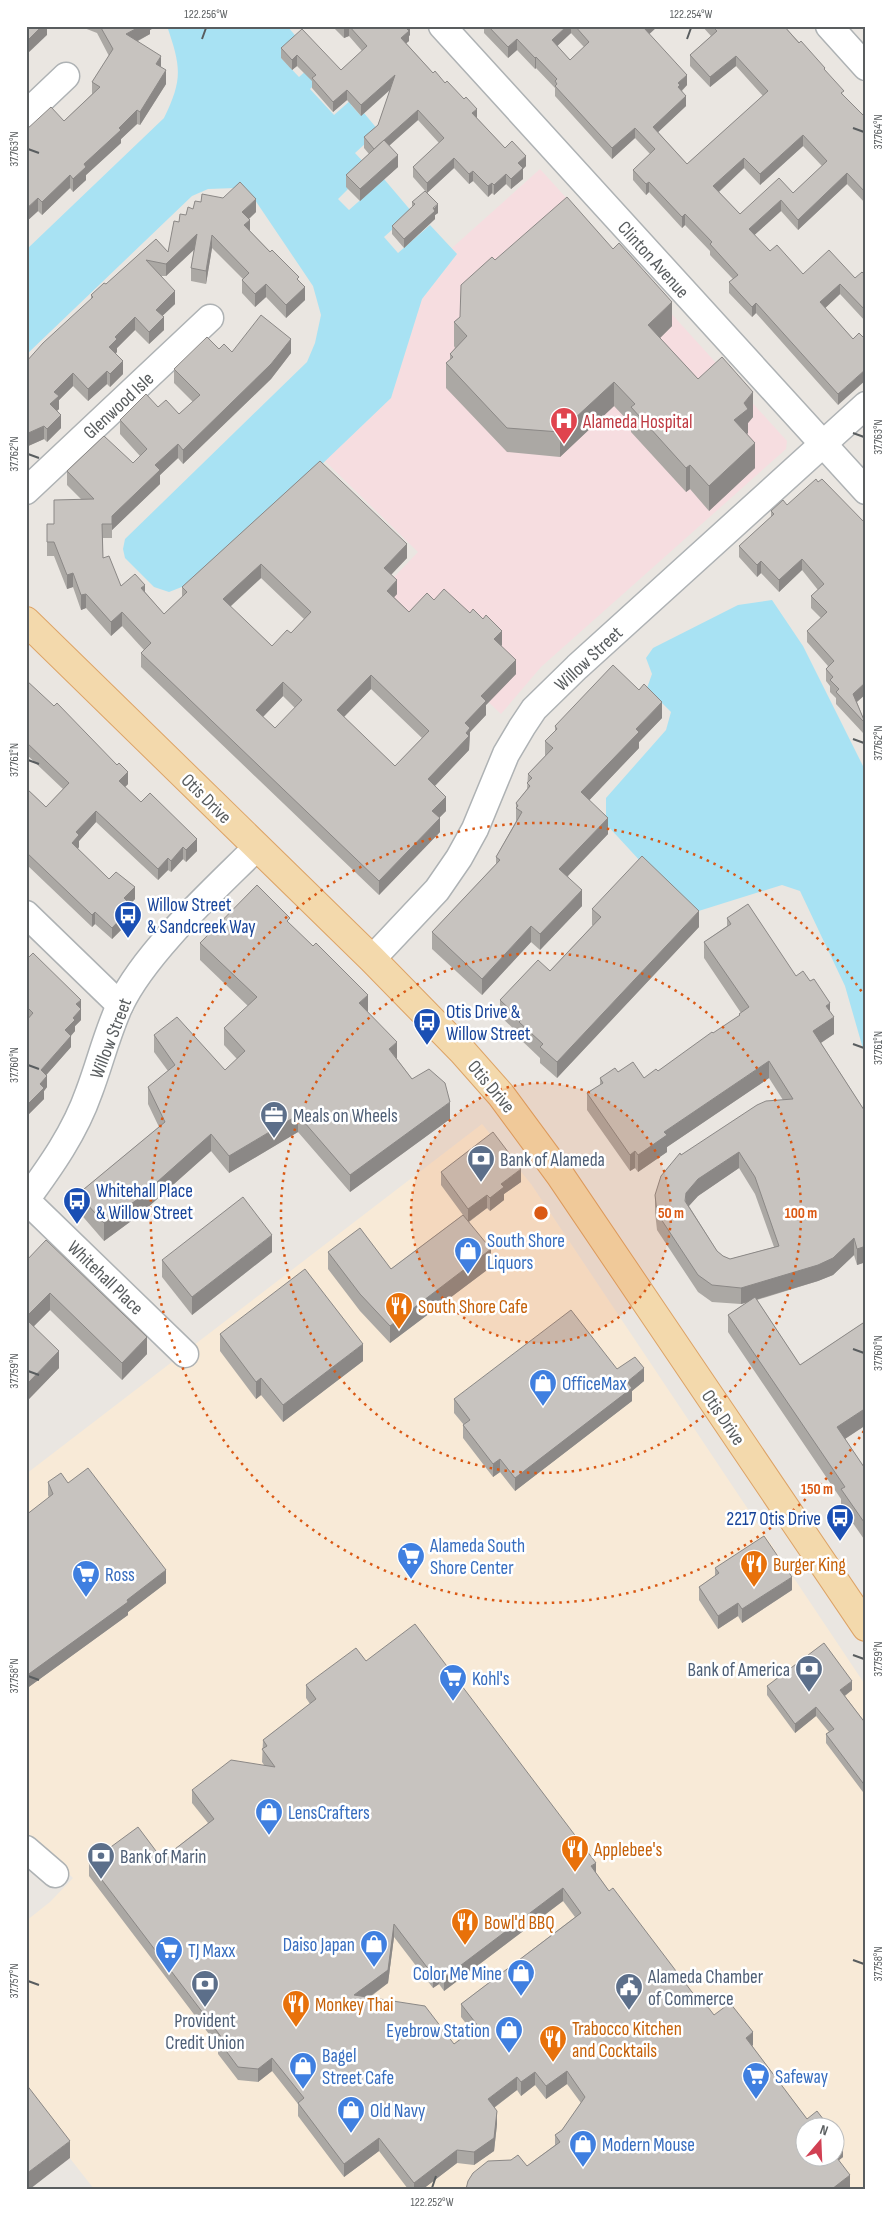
<svg xmlns="http://www.w3.org/2000/svg" width="892" height="2215" font-family="'Sofia Sans Condensed',sans-serif">
<rect width="100%" height="100%" fill="#eae6e1"/>
<path fill="#f8ead7" fill-rule="evenodd" d="M482 1124 531 1184 866 1686V2189H94L26 2102V1921L50 1902 73 1878 26 1833V1474ZM804 2128H834V2158H804Z"/>
<polygon fill="#f6dde0" points="540,169 787,441 786,449 541,667 501,714 377,595 418,552 325,461 391,398 422,299 457,254 452,248"/>
<g fill="#a8e2f3">
<path d="M167 26H287L300 41 281 58 299 77 317 61 327 73 310 89 334 115 352 99 351 105 360 115 364 113 379 131 355 153 368 167 347 186 348 189 338 199 349 210 384 179 412 212 384 237 398 253 430 225 457 254 422 299 391 398 202 579 169 592 154 587 125 558 123 549 125 539 307 362 315 343 321 315 313 286 255 200 236 188 208 189 192 196 26 355V250L164 118C183 79 181 67 167 26Z"/>
<polygon points="772,600 803,646 866,772 866,1059 845,986 800,891 782,885 689,914 606,824 606,798 666,730 671,712 647,688 652,674 646,658 653,648 738,605"/>
</g>
<g fill="none" stroke-linecap="round" stroke-linejoin="round">
<defs>
<g id="minor">
<polyline points="442,26 866,491"/>
<polyline points="829,26 866,67"/>
<polyline points="26,114 66,76"/>
<polyline points="26,491 210,318"/>
<polyline points="26,914 120,1005"/>
<polyline points="372,959 437,890 459,858 475,829 506,754 522,727 534,709 577,667 866,405"/>
<path d="M26 1200C51 1166 75 1132 89 1092 100 1063 107 1033 120 1005 146 951 214 890 257 847"/>
<polyline points="26,1200 185,1354"/>
<polyline points="26,1849 55,1874"/>
</g>
<polyline id="major" points="26,621 372,959 463,1052 501,1095 560,1175 866,1627"/>
</defs>
<use href="#minor" stroke="#aeb2b4" stroke-width="29"/>
<use href="#major" stroke="#dda366" stroke-width="30"/>
<use href="#minor" stroke="#fff" stroke-width="26"/>
<use href="#major" stroke="#f3d9ac" stroke-width="28"/>
</g>
<g fill="#aba8a4" fill-rule="evenodd">
<polygon points="79,26 157,26 150,30 150,34 138,41 161,68 166,84 140,125 137,124 121,139 121,143 86,175 86,180 73,192 70,188 42,215 38,211 26,222 64,121 92,94 92,82 109,56 97,33"/>
<polygon points="332,26 410,26 410,35 409,36 409,41 406,43 433,73 477,118 505,148 526,166 523,169 523,179 511,189 506,184 494,195 492,193 488,197 473,181 469,184 454,168 427,193 413,177 413,167 439,143 418,120 389,146 398,167 360,201 346,187 346,175 369,154 364,148 364,137 378,125 390,90 361,116 347,100 333,112 312,88 312,81 297,66 292,70 281,58 281,48 341,70 362,51 349,36 344,38"/>
<path d="M484 26H658L649 34 687 85 682 91 686 106 658 132 687 164 763 96 736 66 710 87 690 66V55L711 36 702 26H784L825 70 844 96 866 118V204L847 184 798 230 781 211 754 235 770 251 803 274 855 278 866 274V322L840 294 825 308 853 339 838 405 756 313 752 317 729 293V282L733 279 710 255V251L685 225 682 228 649 192 646 195 633 180V170L650 154 635 138 612 159 555 96V88L536 68 535 69 517 50 508 58 484 33ZM571 33 584 47 570 60 557 46ZM803 146 822 166 793 193 740 214 719 192 744 168 760 185Z"/>
<polygon points="412,202 438,213 435,215 435,219 404,248 392,234 392,226 412,207"/>
<polygon points="193,209 256,212 249,219 250,231 299,281 305,300 286,318 266,297 255,307 242,293 242,280 243,279 212,248 206,284 191,281 191,268 194,249 166,276 161,276 175,304 162,316 164,330 149,344 135,330 117,348 117,352 116,353 123,374 110,387 107,384 88,401 73,386 59,400 59,409 57,411 61,428 47,442 44,439 26,447 91,299 91,295 106,284 156,239 168,252 179,222"/>
<polygon points="495,260 672,326 660,338 698,379 753,417 748,423 748,433 747,434 755,468 709,511 690,489 686,492 631,432 631,424 614,406 560,457 507,452 446,388 446,363 450,360 450,354 455,348 454,346 454,322 460,317"/>
<path d="M219 349 232 352 291 353 271 379 183 464 178 458 160 475V484L112 530V538H103V558L121 586 145 592 164 614 182 597V587L320 461 407 558 391 575 397 594 394 597 409 612 434 600 502 645 501 646 516 674 486 705V715L470 732 469 750 435 786 446 811 439 818 440 832 379 895 141 667V653L144 650 122 626 111 636 86 608 81 610 73 587 67 589 54 556H47V524H54L81 499 67 485V471L133 463 140 456 120 434V420L158 407 179 414 193 402 174 383V369ZM261 578 304 619 291 633 272 646 230 607ZM371 689 422 738 395 766 344 717ZM283 696 295 708 275 728 263 717Z"/>
<polygon points="818,482 866,524 866,694 857,702 864,720 864,732 863,733 836,704 836,698 830,692 830,686 826,681 826,669 828,666 807,642 807,631 821,618 811,608 811,596 818,590 802,570 779,592 761,573 757,577 739,557 739,546 771,517 771,511 787,505"/>
<polygon points="26,675 28,682 128,784 125,787 141,802 197,851 186,862 183,859 171,872 168,870 158,880 96,822 79,841 79,847 78,849 109,879 135,899 129,905 129,915 126,917 126,925 112,939 95,924 92,927 26,864 26,788 46,807 63,789 26,754"/>
<polygon points="662,718 639,742 639,748 589,800 608,834 568,876 582,906 540,950 531,942 482,995 432,949 432,932 496,864 496,857 516,821 516,803 527,789 528,774 545,756 545,741 555,731 555,726"/>
<polygon points="592,909 699,927 557,1078 540,1063 540,1058 519,1038 519,1034 500,1016 500,1000 550,971 593,925 592,925"/>
<path d="M727 918 796 976 830 1012 834 1034 821 1043 866 1113V1262L857 1265 854 1255 833 1275 818 1281 757 1300 800 1365 866 1321V1425L845 1439 866 1470V1542L841 1506V1499L728 1332V1315L746 1303 741 1304 712 1302 698 1292 657 1230 655 1212V1195L681 1155 783 1100 769 1078 667 1147V1152L638 1172 635 1168 630 1171 587 1110V1093L600 1085V1078L618 1072 644 1078 658 1071 739 1016V1014L741 1013 704 958V942L727 926ZM739 1168 755 1194 774 1247 730 1259 723 1256 717 1251 689 1206 698 1196Z"/>
<polygon points="290,924 368,1012 397,1059 412,1079 450,1119 350,1192 298,1132 229,1173 211,1151 138,1216 104,1241 78,1211 78,1194 159,1127 148,1104 148,1087 168,1071 154,1052 154,1035 225,1070 237,1059 224,1045 224,1028 248,1006 200,960 200,943"/>
<polygon points="26,956 81,1008 81,1020 75,1026 75,1031 71,1036 71,1047 46,1075 47,1087 44,1091 44,1099 26,1117 26,1021 28,1019 26,1017"/>
<polygon points="441,1172 521,1182 504,1194 504,1200 490,1211 487,1208 469,1222 491,1267 390,1343 360,1311 328,1269 328,1252 391,1269 463,1215 441,1185"/>
<polygon points="272,1252 192,1315 162,1277 162,1260"/>
<polygon points="26,1261 147,1354 122,1380 50,1310 34,1326 59,1368 28,1400 26,1399"/>
<polygon points="220,1334 363,1361 283,1422 261,1395 256,1399 220,1351"/>
<polygon points="617,1369 644,1381 632,1391 632,1401 515,1491 500,1472 493,1477 463,1438 463,1425 464,1425 454,1413 454,1399"/>
<polygon points="48,1482 68,1483 166,1583 128,1612 128,1615 26,1689 26,1515 49,1498 48,1495"/>
<polygon points="715,1568 792,1590 742,1623 738,1616 718,1629 699,1600 699,1587 715,1576"/>
<path d="M366 1661 596 1873 609 1891 695 1996 714 2015 753 2045 752 2046 807 2119 843 2157 839 2160 850 2188 849 2189H466L527 2166 555 2145V2135L562 2130 581 2103 567 2084 546 2099 535 2085 521 2096 517 2090 494 2108 497 2124 494 2151 474 2165 457 2163 423 2189H408L379 2151 344 2177 298 2116V2104L272 2071 258 2082 238 2080 218 2054V2046L89 1876V1863L162 1859 208 1823 192 1803V1790L264 1765 262 1762 263 1740 310 1704 306 1698V1685ZM563 1901 575 1917 461 2004V2017L471 2030 454 2044 369 1998 388 1983 394 1937 433 1988 439 1984 444 1991Z"/>
<polygon points="767,1686 852,1690 845,1696 866,1724 866,1796 826,1743 826,1734 829,1732 816,1716 795,1733 767,1695"/>
</g>
<g fill="#8b8886">
<polygon points="42,26 47,26 47,35 26,55 26,42"/>
<polygon points="141,26 157,26 150,30 150,34 126,47 126,34"/>
<polygon points="349,26 349,36 344,38 344,28"/>
<polygon points="408,26 410,26 410,35 409,36 409,41 401,48 401,38 406,28"/>
<polygon points="567,26 571,26 571,33 552,51 552,40"/>
<polygon points="646,26 658,26 644,39 644,28"/>
<polygon points="517,39 517,50 508,58 508,47"/>
<polygon points="297,55 297,66 292,70 292,60"/>
<polygon points="161,56 161,69 156,64"/>
<polygon points="736,56 736,66 710,87 710,77"/>
<polygon points="536,57 536,68 535,69 535,58"/>
<polygon points="166,70 166,84 140,125 140,112"/>
<polygon points="395,75 395,85 361,116 361,105"/>
<polygon points="687,75 687,85 680,92 680,96 678,83"/>
<polygon points="347,90 347,100 333,112 333,102"/>
<polygon points="686,96 686,106 653,137 653,127"/>
<polygon points="477,109 477,119 472,113"/>
<polygon points="137,110 137,124 121,139 121,143 86,175 86,180 73,192 73,179 84,164 119,128"/>
<polygon points="418,110 418,120 374,159 374,149"/>
<polygon points="635,128 635,138 612,159 612,148"/>
<polygon points="803,135 803,146 760,185 760,174"/>
<polygon points="398,155 398,167 360,201 360,189"/>
<polygon points="526,156 526,166 523,169 523,179 511,189 511,179 518,163"/>
<polygon points="454,158 454,168 427,193 427,183"/>
<polygon points="744,158 744,168 713,197 713,186"/>
<polygon points="473,171 473,181 469,184 469,174"/>
<polygon points="847,173 847,184 798,230 798,220"/>
<polygon points="506,174 506,184 494,195 494,185"/>
<polygon points="70,175 70,188 42,215 42,202"/>
<polygon points="649,182 649,192 646,195 646,184"/>
<polygon points="492,183 492,193 488,197 488,186"/>
<polygon points="38,198 38,211 26,222 26,209"/>
<polygon points="256,199 256,212 242,225 242,212"/>
<polygon points="781,200 781,211 749,240 749,229"/>
<polygon points="438,204 438,213 435,215 435,219 404,248 404,239"/>
<polygon points="685,214 685,225 682,228 682,217"/>
<polygon points="250,220 250,233 244,225"/>
<polygon points="197,234 197,247 166,276 166,264"/>
<polygon points="212,235 212,248 206,284 206,271"/>
<polygon points="266,284 266,297 255,307 255,294"/>
<polygon points="840,284 840,294 820,313 820,302"/>
<polygon points="305,287 305,300 286,318 286,305"/>
<polygon points="175,291 175,304 156,322 156,310"/>
<polygon points="672,302 672,326 648,350 648,325"/>
<polygon points="756,303 756,313 752,317 752,307"/>
<polygon points="135,317 135,330 117,348 117,352 109,360 109,347 115,337"/>
<polygon points="164,317 164,330 149,344 149,332"/>
<polygon points="291,339 291,353 271,379 183,464 183,450"/>
<polygon points="123,361 123,374 110,387 110,374"/>
<polygon points="866,369 866,380 838,405 838,394"/>
<polygon points="107,371 107,384 88,401 88,389"/>
<polygon points="73,373 73,386 59,400 59,409 50,417 50,404 54,392"/>
<polygon points="614,382 614,406 560,457 560,432"/>
<polygon points="753,392 753,417 748,423 748,433 734,445 734,420 744,403"/>
<polygon points="61,415 61,428 47,442 47,429"/>
<polygon points="44,426 44,439 26,447 26,434"/>
<polygon points="755,443 755,468 709,511 709,486"/>
<polygon points="178,444 178,458 160,475 160,484 112,530 112,516 155,465"/>
<polygon points="690,465 690,489 686,492 686,468"/>
<polygon points="407,544 407,558 384,582 384,568"/>
<polygon points="802,559 802,570 779,592 779,580"/>
<polygon points="761,561 761,573 757,577 757,565"/>
<polygon points="261,564 261,578 223,613 223,599"/>
<polygon points="73,573 73,587 67,589 67,575"/>
<polygon points="397,580 397,594 387,605 387,591"/>
<polygon points="145,585 145,599 141,588"/>
<polygon points="86,594 86,608 81,610 81,595"/>
<polygon points="122,612 122,626 111,636 111,622"/>
<polygon points="502,631 502,645 494,653 494,639"/>
<polygon points="516,660 516,674 486,705 486,715 470,732 469,750 428,793 428,779 465,723 481,696"/>
<polygon points="371,675 371,689 337,724 337,710"/>
<polygon points="283,682 283,696 256,724 256,710"/>
<polygon points="866,682 866,694 853,705 853,694"/>
<polygon points="662,702 662,718 639,742 639,748 581,809 581,792 636,729"/>
<polygon points="864,720 864,732 863,733 863,721"/>
<polygon points="128,772 128,784 119,793 119,781"/>
<polygon points="446,797 446,811 432,825 432,811"/>
<polygon points="96,811 96,822 79,841 79,847 72,855 72,843 76,832"/>
<polygon points="440,818 440,832 379,895 379,881"/>
<polygon points="608,818 608,834 559,885 559,869"/>
<polygon points="197,839 197,851 186,862 186,850"/>
<polygon points="183,847 183,859 171,872 171,861"/>
<polygon points="168,858 168,870 158,880 158,869"/>
<polygon points="135,887 135,899 129,905 129,915 126,917 126,925 112,939 112,928 122,910 124,898"/>
<polygon points="582,890 582,906 540,950 540,934"/>
<polygon points="699,911 699,927 557,1078 557,1062"/>
<polygon points="95,912 95,924 92,927 92,915"/>
<polygon points="531,926 531,942 482,995 482,979"/>
<polygon points="368,995 368,1013 359,1003"/>
<polygon points="81,1000 81,1020 75,1026 75,1031 65,1042 65,1030 73,1018 76,1004"/>
<polygon points="830,1003 830,1020 834,1017 834,1034 813,1048 813,1031 826,1006"/>
<polygon points="71,1036 71,1047 41,1081 41,1070"/>
<polygon points="397,1042 397,1059 389,1049"/>
<polygon points="769,1061 769,1078 667,1147 667,1152 638,1172 638,1155 664,1132"/>
<polygon points="47,1076 47,1087 44,1091 44,1099 26,1117 26,1106 40,1084"/>
<polygon points="450,1102 450,1119 350,1192 350,1175"/>
<polygon points="298,1115 298,1132 229,1173 229,1156"/>
<polygon points="211,1134 211,1151 138,1216 104,1241 104,1223"/>
<polygon points="635,1151 635,1168 630,1171 630,1155"/>
<polygon points="739,1152 739,1168 698,1196 686,1209 686,1193 698,1179"/>
<polygon points="521,1169 521,1182 504,1194 504,1200 490,1211 490,1198 501,1184"/>
<polygon points="487,1195 487,1208 468,1222 468,1209"/>
<polygon points="272,1235 272,1252 192,1315 192,1297"/>
<polygon points="854,1238 854,1255 833,1275 818,1281 741,1304 741,1288"/>
<polygon points="866,1246 866,1262 857,1265 857,1249"/>
<polygon points="491,1249 491,1267 390,1343 390,1326"/>
<polygon points="50,1293 50,1310 26,1334 26,1317"/>
<polygon points="147,1337 147,1354 122,1380 122,1363"/>
<polygon points="363,1344 363,1361 283,1422 283,1405"/>
<polygon points="59,1351 59,1368 28,1400 28,1383"/>
<polygon points="644,1368 644,1381 632,1391 632,1401 515,1491 515,1478 627,1382"/>
<polygon points="261,1378 261,1395 256,1399 256,1382"/>
<polygon points="866,1408 866,1425 837,1444 837,1427"/>
<polygon points="500,1459 500,1472 493,1477 493,1464"/>
<polygon points="166,1570 166,1583 128,1612 128,1615 26,1689 26,1676"/>
<polygon points="792,1577 792,1590 742,1623 742,1609"/>
<polygon points="738,1603 738,1616 718,1629 718,1616"/>
<polygon points="852,1681 852,1690 840,1699 840,1690"/>
<polygon points="816,1707 816,1716 795,1733 795,1724"/>
<polygon points="596,1863 596,1876 591,1866"/>
<polygon points="563,1888 563,1901 444,1991 444,1978"/>
<polygon points="394,1924 394,1937 388,1983 354,2008 354,1995"/>
<polygon points="439,1971 439,1984 433,1988 433,1975"/>
<polygon points="753,2032 753,2045 746,2051 746,2038"/>
<polygon points="272,2058 272,2071 258,2082 258,2069"/>
<polygon points="567,2071 567,2084 546,2099 546,2086"/>
<polygon points="535,2072 535,2085 521,2096 521,2082"/>
<polygon points="517,2077 517,2090 488,2112 488,2099"/>
<polygon points="497,2111 497,2124 494,2151 474,2165 474,2152"/>
<polygon points="379,2138 379,2151 344,2177 344,2164"/>
<polygon points="70,2141 70,2158 30,2189 26,2189 26,2174"/>
<polygon points="843,2144 843,2157 833,2165 834,2158 834,2150"/>
<polygon points="457,2150 457,2163 423,2189 414,2189 414,2183"/>
<polygon points="850,2175 850,2188 849,2189 832,2189"/>
</g>
<g fill="#c7c3bf" stroke="#8b8886" fill-rule="evenodd">
<polygon points="26,26 42,26 26,42"/>
<polygon points="100,26 141,26 126,34 161,56 156,64 166,70 140,112 137,110 119,128 121,130 84,164 86,167 73,179 70,175 42,202 38,198 26,209 26,130 51,107 64,121 100,87 92,82 113,49"/>
<polygon points="349,26 408,26 406,28 409,31 401,38 433,73 435,71 445,83 447,81 464,99 466,97 477,109 472,113 505,148 512,141 526,156 518,163 523,168 511,179 506,174 494,185 492,183 488,186 473,171 469,174 454,158 427,183 413,167 444,138 418,110 374,149 364,137 378,125 395,75 361,105 347,90 333,102 312,78 316,75 297,55 292,60 281,48 302,29 341,70 367,46"/>
<path d="M488 26H567L552 40 570 60 589 42 575 26H646L644 28 687 75 678 83 680 85 678 87 686 96 653 127 687 164 768 91 736 56 710 77 690 55 717 31 712 26H784L799 43 801 41 825 68 824 69 844 91 841 93 866 118V193L847 173 798 220 781 200 749 229 770 251 777 245 803 274 829 250 855 278 862 272 865 275 866 274V311L840 284 820 302 853 339 859 333 866 340V369L838 394 756 303 752 307 729 282 738 275 710 244 712 242 685 214 682 217 649 182 646 184 633 170 655 149 635 128 612 148 555 86 557 84 555 81 557 79 536 57 535 58 517 39 508 47ZM803 135 827 161 793 193 779 178 740 214 713 186 744 158 760 174Z"/>
<polygon points="384,140 398,155 360,189 346,175"/>
<polygon points="240,182 256,199 242,212 250,220 244,225 270,252 272,250 299,277 297,279 305,287 286,305 266,284 255,294 242,280 249,273 212,235 206,271 191,268 197,234 166,264 146,260 175,291 156,310 164,317 149,332 135,317 115,337 117,339 109,347 123,361 110,374 107,371 88,389 73,373 54,392 59,396 50,404 61,415 47,429 44,426 26,434 26,362 43,343 93,297 91,295 104,283 106,284 156,239 168,252 174,221 179,222 180,214 186,215 188,207 193,209 195,201 201,202 202,194 223,198"/>
<polygon points="425,191 438,204 433,208 435,211 404,239 392,226 415,204 412,202"/>
<polygon points="567,197 613,249 619,243 672,302 648,325 698,379 722,357 753,392 744,403 748,409 734,420 755,443 709,486 690,465 686,468 631,407 635,404 614,382 560,432 507,428 446,363 453,357 450,354 467,336 454,322 460,317 461,285 492,257 495,260"/>
<path d="M261 315 291 339 271 364 183 450 178 444 155 465 160 470 112 516V524H102L103 558 109 556 121 586 135 574 145 585 141 588 164 614 187 592 182 587 320 461 407 544 384 568 397 580 387 591 409 612 427 593 434 600 444 589 470 613 473 609 483 619 486 615 502 631 494 639 516 660 481 696 486 701 465 723 470 728 466 733 469 736 428 779 446 797 432 811 440 818 379 881 141 653 151 643 122 612 111 622 86 594 81 595 73 573 67 575 54 542H47V524H54V500L94 499 67 471 104 436 133 463 147 449 120 420 146 394 158 407 166 400 179 414 200 395 174 369 207 337 219 349 224 344 232 352ZM261 564 311 612 291 633 287 630 272 646 223 599ZM371 675 429 731 395 766 337 710ZM283 682 302 700 275 728 256 710Z"/>
<polygon points="816,479 818,482 822,479 866,524 866,682 853,694 864,720 863,721 836,692 839,689 830,680 833,677 826,669 834,661 807,631 827,612 811,596 824,584 802,559 779,580 761,561 757,565 739,546 774,514 771,511 783,500 787,505"/>
<polygon points="613,665 639,690 644,684 662,702 636,729 639,732 581,792 608,818 559,869 582,890 540,934 531,926 482,979 432,932 500,860 496,857 522,812 516,808 518,806 516,803 530,786 527,783 532,778 528,774 553,748 545,741 557,729 555,726"/>
<polygon points="26,680 54,706 57,703 117,765 119,763 128,772 119,781 141,802 150,793 197,839 186,850 183,847 171,861 168,858 158,869 96,811 76,832 79,835 72,843 109,879 116,872 135,887 124,898 129,903 122,910 126,913 112,928 95,912 92,915 26,852 26,788 46,807 69,783 26,742"/>
<polygon points="642,856 699,911 557,1062 540,1047 543,1044 519,1022 521,1020 500,1000 538,960 550,971 601,917 592,909"/>
<polygon points="257,885 290,918 287,921 313,946 316,943 368,995 359,1003 397,1042 389,1049 412,1079 429,1069 445,1083 450,1102 350,1175 298,1115 229,1156 211,1134 138,1199 104,1223 78,1194 165,1122 148,1087 175,1065 154,1035 177,1017 225,1070 245,1051 224,1028 257,997 200,943"/>
<path d="M748 904 796 976 803 971 810 981 814 979 830 1003 826 1006 834 1017 813 1031 866 1113V1246L857 1249 854 1238 833 1258 818 1265 741 1288 712 1285 698 1275 657 1213 655 1195 661 1176 680 1153 681 1155 757 1105 766 1101 793 1099 769 1061 664 1132 667 1135 638 1155 635 1151 630 1155 587 1093 603 1083 600 1078 615 1068 618 1072 633 1062 644 1078 656 1069 658 1071 712 1032 713 1033 740 1015 739 1014 749 1007 704 942 731 924 727 918ZM739 1152 755 1177 779 1246 730 1259 723 1256 717 1251 685 1201 686 1193 698 1179Z"/>
<polygon points="33,953 81,1000 76,1004 81,1009 73,1018 75,1020 65,1030 71,1036 41,1070 47,1076 40,1084 44,1088 26,1106 26,1036 29,1033 26,1030 26,1021 33,1013 26,1006 26,956 28,958"/>
<polygon points="493,1132 521,1169 501,1184 504,1187 490,1198 487,1195 468,1209 441,1172"/>
<polygon points="243,1197 272,1235 192,1297 162,1260"/>
<polygon points="463,1215 491,1249 390,1326 360,1294 328,1252 360,1228 391,1269"/>
<polygon points="46,1240 147,1337 122,1363 50,1293 26,1317 26,1261"/>
<polygon points="305,1269 363,1344 283,1405 261,1378 256,1382 220,1334"/>
<polygon points="755,1297 800,1365 866,1321 866,1408 837,1427 866,1470 866,1525 841,1489 845,1487 728,1315"/>
<polygon points="571,1310 617,1369 635,1357 644,1368 627,1382 632,1388 515,1478 500,1459 493,1464 463,1425 470,1420 454,1399"/>
<polygon points="26,1319 59,1351 28,1383 26,1382"/>
<polygon points="88,1468 166,1570 127,1600 128,1602 26,1676 26,1515 53,1494 48,1482 61,1473 68,1483"/>
<polygon points="764,1536 792,1577 742,1609 738,1603 718,1616 699,1587 719,1573 715,1568"/>
<path d="M415 1624 596 1863 591 1866 609 1891 613 1888 695 1996 698 1994 714 2015 730 2003 753 2032 746 2038 807 2119 817 2111 830 2128H804V2158H834V2154L850 2175 832 2189H466L468 2181 473 2173 488 2161 511 2160 518 2155 527 2166 560 2142 555 2135 562 2130 585 2097 567 2071 546 2086 535 2072 521 2082 517 2077 488 2099 497 2111 494 2138 474 2152 457 2150 414 2183 379 2138 344 2164 298 2103 304 2098 272 2058 258 2069 238 2067 218 2040 222 2038 89 1863 138 1827 162 1859 214 1819 192 1790 231 1760 275 1767 262 1749 267 1746 263 1740 316 1699 306 1685 356 1648 366 1661ZM563 1888 581 1913 461 2004 478 2026 454 2044 425 2006 354 1995 388 1970 394 1924 433 1975 439 1971 444 1978Z"/>
<polygon points="824,1643 852,1681 840,1690 866,1724 866,1787 826,1734 834,1729 816,1707 795,1724 767,1686"/>
<polygon points="26,2084 70,2141 26,2174"/>
<polygon points="834,2133 843,2144 834,2150"/>
</g>
<path fill="none" stroke="#595d5f" stroke-width="2" d="M202 39 206 28M687 39 691 28M853 128 864 132M28 149 39 153M853 433 864 437M28 454 39 458M853 739 864 743M28 760 39 764M853 1044 864 1048M28 1065 39 1069M853 1349 864 1353M28 1371 39 1375M853 1655 864 1659M28 1676 39 1680M853 1960 864 1964M28 1981 39 1985M432 2188 436 2176"/>
<circle cx="541" cy="1213" r="130" fill="#da5914" fill-opacity=".12"/>
<g fill="none" stroke="#da5914" stroke-width="2.5" stroke-dasharray="2.5 5">
<circle cx="541" cy="1213" r="130"/>
<circle cx="541" cy="1213" r="260"/>
<path d="M864 1431A390 390 0 1 1 864 995"/>
</g>
<defs>
<symbol id="hospital-pin" viewBox="-11 -11 22 30"><path d="M0 17L-7.5 6A9.5 9.5 0 1 1 7.5 6Z" fill="#e0444e" stroke="#fff"/><path d="M-5-5h3v3.5h4V-5h3V5h-3V1.5h-4V5h-3Z" fill="#fff"/></symbol>
<symbol id="bus-pin" viewBox="-11 -11 22 30"><path d="M0 17L-7.5 6A9.5 9.5 0 1 1 7.5 6Z" fill="#1a4fb4" stroke="#fff"/><path d="M-5-6H5V4H4V6H2V4H-2V6H-4V4H-5ZM-3.5-4V0h7V-4ZM-3.5 1.2v1.5H-2V1.2ZM2 1.2v1.5H3.5V1.2Z" fill="#fff"/></symbol>
<symbol id="office-pin" viewBox="-11 -11 22 30"><path d="M0 17L-7.5 6A9.5 9.5 0 1 1 7.5 6Z" fill="#5c6f8a" stroke="#fff"/><path d="M-6-3h4V-5.5h4V-3h4V5H-6ZM-1-4.5V-3h2v-1.5ZM-6 0V1H6V0Z" fill="#fff"/></symbol>
<symbol id="bank-pin" viewBox="-11 -11 22 30"><path d="M0 17L-7.5 6A9.5 9.5 0 1 1 7.5 6Z" fill="#5c6f8a" stroke="#fff"/><path d="M-6-4H6V4H-6ZM0-2.3a2.3 2.3 0 1 0 0 4.6a2.3 2.3 0 1 0 0-4.6Z" fill="#fff"/></symbol>
<symbol id="shop-pin" viewBox="-11 -11 22 30"><path d="M0 17L-7.5 6A9.5 9.5 0 1 1 7.5 6Z" fill="#3f7fe0" stroke="#fff"/><path d="M-5-2.5h2.3a2.7 3.5 0 0 1 5.4 0H5L5.5 6h-11ZM-1.5-2.5h3a1.5 2.3 0 0 0-3 0Z" fill="#fff"/></symbol>
<symbol id="restaurant-pin" viewBox="-11 -11 22 30"><path d="M0 17L-7.5 6A9.5 9.5 0 1 1 7.5 6Z" fill="#e8710a" stroke="#fff"/><path d="M-5-6h1v4h1v-4h1v4h1v-4h1v5L-1.5 .5V6h-2V.5L-5-1ZM5-6V6H3V1.5H1.5Q1.5-4 5-6Z" fill="#fff"/></symbol>
<symbol id="supermarket-pin" viewBox="-11 -11 22 30"><path d="M0 17L-7.5 6A9.5 9.5 0 1 1 7.5 6Z" fill="#3f7fe0" stroke="#fff"/><path d="M-6-5.5h2.5l.6 2H6L4.5 2H-2.5L-4.4-4H-6ZM-1.5 3.2a1.3 1.3 0 1 0 .1 0ZM3 3.2a1.3 1.3 0 1 0 .1 0Z" fill="#fff"/></symbol>
<symbol id="civic-pin" viewBox="-11 -11 22 30"><path d="M0 17L-7.5 6A9.5 9.5 0 1 1 7.5 6Z" fill="#5c6f8a" stroke="#fff"/><path d="M-.6-6.5H3V-4.5H.6V-3L4-1V1h2V6H-6V1h2V-1L-.6-3ZM-1.2 2.5V6h2.4V2.5Z" fill="#fff"/></symbol>
</defs>
<g fill-rule="evenodd">
<use href="#hospital-pin" x="548" y="405" width="32" height="43"/>
<use href="#bus-pin" x="112" y="899" width="32" height="43"/>
<use href="#bus-pin" x="411" y="1006" width="32" height="43"/>
<use href="#office-pin" x="258" y="1099" width="32" height="43"/>
<use href="#bank-pin" x="465" y="1143" width="32" height="43"/>
<use href="#bus-pin" x="61" y="1185" width="32" height="43"/>
<use href="#shop-pin" x="452" y="1235" width="32" height="43"/>
<use href="#restaurant-pin" x="383" y="1290" width="32" height="43"/>
<use href="#shop-pin" x="527" y="1367" width="32" height="43"/>
<use href="#bus-pin" x="824" y="1502" width="32" height="43"/>
<use href="#supermarket-pin" x="395" y="1540" width="32" height="43"/>
<use href="#restaurant-pin" x="738" y="1548" width="32" height="43"/>
<use href="#supermarket-pin" x="70" y="1558" width="32" height="43"/>
<use href="#bank-pin" x="793" y="1653" width="32" height="43"/>
<use href="#supermarket-pin" x="437" y="1662" width="32" height="43"/>
<use href="#shop-pin" x="253" y="1796" width="32" height="43"/>
<use href="#restaurant-pin" x="559" y="1833" width="32" height="43"/>
<use href="#bank-pin" x="85" y="1840" width="32" height="43"/>
<use href="#restaurant-pin" x="449" y="1906" width="32" height="43"/>
<use href="#shop-pin" x="358" y="1928" width="32" height="43"/>
<use href="#supermarket-pin" x="153" y="1934" width="32" height="43"/>
<use href="#shop-pin" x="505" y="1957" width="32" height="43"/>
<use href="#bank-pin" x="189" y="1968" width="32" height="43"/>
<use href="#civic-pin" x="613" y="1971" width="32" height="43"/>
<use href="#restaurant-pin" x="280" y="1988" width="32" height="43"/>
<use href="#shop-pin" x="493" y="2014" width="32" height="43"/>
<use href="#restaurant-pin" x="537" y="2023" width="32" height="43"/>
<use href="#shop-pin" x="287" y="2050" width="32" height="43"/>
<use href="#supermarket-pin" x="740" y="2060" width="32" height="43"/>
<use href="#shop-pin" x="335" y="2094" width="32" height="43"/>
<use href="#shop-pin" x="567" y="2128" width="32" height="43"/>
</g>
<g text-anchor="middle" stroke-width="5" stroke-linejoin="round" paint-order="stroke">
<g font-size="19" fill="#595d5f" stroke="#fff">
<text transform="translate(654 259) rotate(48)" y="7">Clinton Avenue</text>
<text transform="translate(118 405) rotate(-43)" y="7">Glenwood Isle</text>
<text transform="translate(588 658) rotate(-43)" y="7">Willow Street</text>
<text transform="translate(207 798) rotate(45)" y="7">Otis Drive</text>
<text transform="translate(110 1038) rotate(-69)" y="7">Willow Street</text>
<text transform="translate(492 1086) rotate(50)" y="7">Otis Drive</text>
<text transform="translate(106 1277) rotate(44)" y="7">Whitehall Place</text>
<text transform="translate(724 1417) rotate(56)" y="7">Otis Drive</text>
</g>
<g font-size="19" fill="#be3a42" stroke="#fff" text-anchor="start">
<text x="583" y="428">Alameda Hospital</text>
</g>
<g font-size="19" fill="#164399" stroke="#fff" text-anchor="start">
<text x="147" y="911">Willow Street<tspan x="147" dy="22">&amp; Sandcreek Way</tspan></text>
<text x="446" y="1018">Otis Drive &amp;<tspan x="446" dy="22">Willow Street</tspan></text>
<text x="96" y="1197">Whitehall Place<tspan x="96" dy="22">&amp; Willow Street</tspan></text>
<text x="821" y="1525" text-anchor="end">2217 Otis Drive</text>
</g>
<g font-size="19" fill="#4e5e75" stroke="#fff" text-anchor="start">
<text x="293" y="1122">Meals on Wheels</text>
<text x="500" y="1166">Bank of Alameda</text>
<text x="790" y="1676" text-anchor="end">Bank of America</text>
<text x="120" y="1863">Bank of Marin</text>
<text x="648" y="1983">Alameda Chamber<tspan x="648" dy="22">of Commerce</tspan></text>
<text x="205" y="2027" text-anchor="middle">Provident<tspan x="205" dy="22">Credit Union</tspan></text>
</g>
<g font-size="19" fill="#366cbe" stroke="#fff" text-anchor="start">
<text x="487" y="1247">South Shore<tspan x="487" dy="22">Liquors</tspan></text>
<text x="562" y="1390">OfficeMax</text>
<text x="430" y="1552">Alameda South<tspan x="430" dy="22">Shore Center</tspan></text>
<text x="105" y="1581">Ross</text>
<text x="472" y="1685">Kohl's</text>
<text x="288" y="1819">LensCrafters</text>
<text x="355" y="1951" text-anchor="end">Daiso Japan</text>
<text x="188" y="1957">TJ Maxx</text>
<text x="502" y="1980" text-anchor="end">Color Me Mine</text>
<text x="490" y="2037" text-anchor="end">Eyebrow Station</text>
<text x="322" y="2062">Bagel<tspan x="322" dy="22">Street Cafe</tspan></text>
<text x="775" y="2083">Safeway</text>
<text x="370" y="2117">Old Navy</text>
<text x="602" y="2151">Modern Mouse</text>
</g>
<g font-size="19" fill="#c56008" stroke="#fff" text-anchor="start">
<text x="418" y="1313">South Shore Cafe</text>
<text x="773" y="1571">Burger King</text>
<text x="594" y="1856">Applebee's</text>
<text x="484" y="1929">Bowl'd BBQ</text>
<text x="315" y="2011">Monkey Thai</text>
<text x="572" y="2035">Trabocco Kitchen<tspan x="572" dy="22">and Cocktails</tspan></text>
</g>
</g>
<circle cx="541" cy="1213" r="8" fill="#da5914" stroke="#fff" stroke-width="2.5"/>
<g font-size="15" text-anchor="middle" font-weight="bold" fill="#da5914" stroke="#fff" stroke-width="5" stroke-linejoin="round" paint-order="stroke">
<text x="671" y="1218">50 m</text>
<text x="801" y="1218">100 m</text>
<text x="817" y="1494">150 m</text>
</g>
<rect width="892" height="2215" fill="none" stroke="#ffffff" stroke-width="55"/>
<g transform="translate(820 2142) rotate(19)"><circle r="24" fill="#ffffff" stroke="#bdbebf"/>
<path d="M0-4L9 19L0 12L-9 19Z" fill="#d14053"/>
<text y="-8" font-size="14" font-weight="bold" text-anchor="middle" fill="#595d5f">N</text>
</g>
<rect x="28" y="28" width="836" height="2160" fill="none" stroke="#595d5f" stroke-width="2"/>
<g font-size="12" text-anchor="middle" fill="#595d5f">
<text x="206" y="18">122.256°W</text>
<text x="691" y="18">122.254°W</text>
<text transform="translate(878 132) rotate(-90)" y="4">37.764°N</text>
<text transform="translate(14 149) rotate(-90)" y="4">37.763°N</text>
<text transform="translate(878 437) rotate(-90)" y="4">37.763°N</text>
<text transform="translate(14 454) rotate(-90)" y="4">37.762°N</text>
<text transform="translate(878 743) rotate(-90)" y="4">37.762°N</text>
<text transform="translate(14 760) rotate(-90)" y="4">37.761°N</text>
<text transform="translate(878 1048) rotate(-90)" y="4">37.761°N</text>
<text transform="translate(14 1065) rotate(-90)" y="4">37.760°N</text>
<text transform="translate(878 1353) rotate(-90)" y="4">37.760°N</text>
<text transform="translate(14 1371) rotate(-90)" y="4">37.759°N</text>
<text transform="translate(878 1659) rotate(-90)" y="4">37.759°N</text>
<text transform="translate(14 1676) rotate(-90)" y="4">37.758°N</text>
<text transform="translate(878 1964) rotate(-90)" y="4">37.758°N</text>
<text transform="translate(14 1981) rotate(-90)" y="4">37.757°N</text>
<text x="432" y="2206">122.252°W</text>
</g>
</svg>
